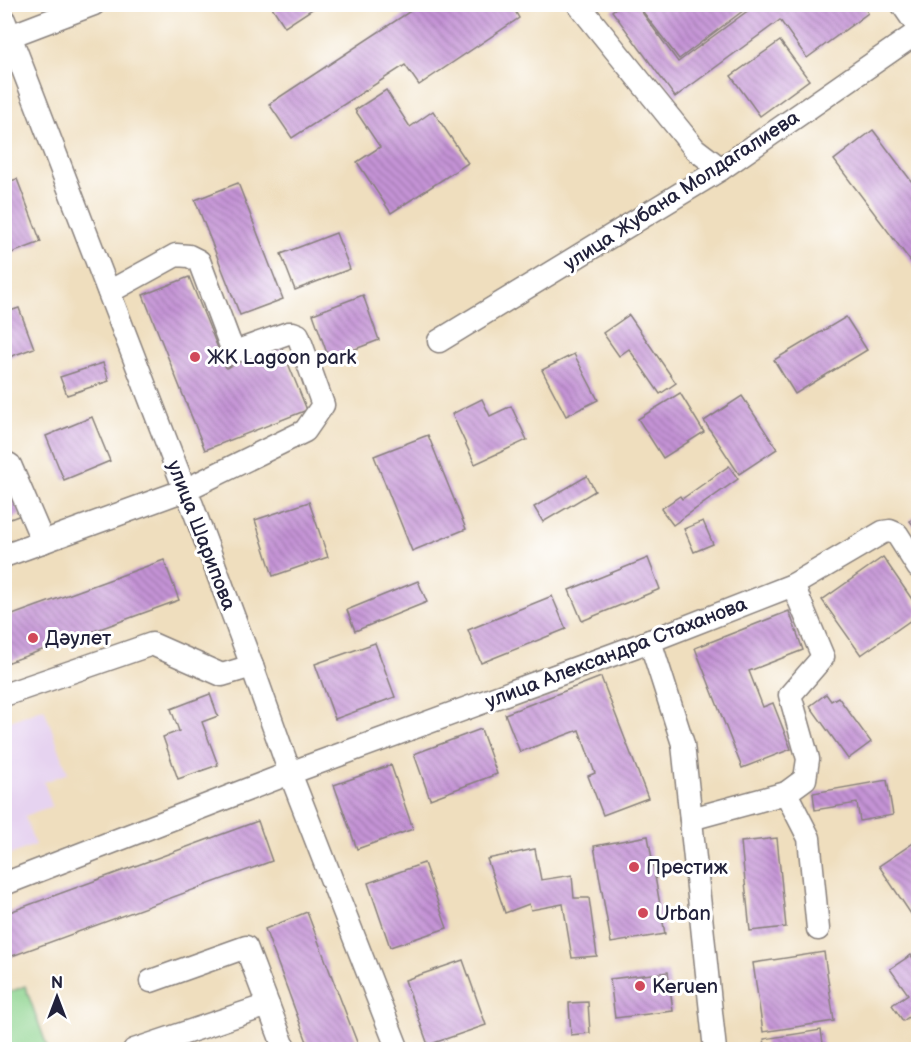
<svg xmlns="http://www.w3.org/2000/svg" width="923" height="1054" font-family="'Balsamiq Sans',sans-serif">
<defs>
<pattern id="building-back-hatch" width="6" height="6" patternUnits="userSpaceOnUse" patternTransform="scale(1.5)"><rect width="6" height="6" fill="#c493d5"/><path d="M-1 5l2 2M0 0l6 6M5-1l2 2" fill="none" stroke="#9f78ae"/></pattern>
</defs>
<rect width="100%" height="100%" fill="#fff"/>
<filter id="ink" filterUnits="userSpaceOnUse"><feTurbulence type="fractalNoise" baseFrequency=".0167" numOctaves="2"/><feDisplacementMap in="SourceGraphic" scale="12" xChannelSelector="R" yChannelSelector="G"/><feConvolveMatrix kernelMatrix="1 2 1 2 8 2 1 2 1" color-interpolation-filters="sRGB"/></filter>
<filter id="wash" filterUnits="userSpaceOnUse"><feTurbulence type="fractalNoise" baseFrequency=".008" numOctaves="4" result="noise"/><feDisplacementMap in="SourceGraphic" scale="24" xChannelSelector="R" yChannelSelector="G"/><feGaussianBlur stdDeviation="1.35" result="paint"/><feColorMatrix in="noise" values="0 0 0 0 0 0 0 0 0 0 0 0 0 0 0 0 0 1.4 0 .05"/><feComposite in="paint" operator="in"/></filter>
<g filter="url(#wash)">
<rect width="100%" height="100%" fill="#efdebe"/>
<polygon fill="#e6d3f0" points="44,708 68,773 44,782 52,806 25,816 35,845 5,857 5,723"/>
<polygon fill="#8cd38d" stroke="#577a64" stroke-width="1.5" points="25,986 47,1046 37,1049 5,1049 5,994"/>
<g id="blocks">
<g fill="url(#building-back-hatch)">
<polygon points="270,4 320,4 285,27"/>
<polygon points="421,4 511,4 519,18 419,85 405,65 292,138 269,104"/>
<polygon points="621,4 636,4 678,62 757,4 862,4 868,13 807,58 780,20 675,97 612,11"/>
<polygon points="637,4 752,4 679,59"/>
<polygon points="780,41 809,80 760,116 731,76"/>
<polygon points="386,90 410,127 433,111 468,163 391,213 357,162 380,147 355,110"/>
<polygon points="873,130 918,190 918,271 834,160"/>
<polygon points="17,179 41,242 4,256 4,183"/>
<polygon points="238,183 283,299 240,315 195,200"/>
<polygon points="336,233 350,269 295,290 281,254"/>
<polygon points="189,277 226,368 281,346 307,410 205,450 143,295"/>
<polygon points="363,295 379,340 329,359 313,314"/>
<polygon points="19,308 34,348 4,359 4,313"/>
<polygon points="629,315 676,383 660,394 629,349 619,356 603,333"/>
<polygon points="846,317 867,350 795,394 774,360"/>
<polygon points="574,354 598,400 566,416 542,370"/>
<polygon points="103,363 109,381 67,395 60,377"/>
<polygon points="680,393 704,432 663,458 638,419"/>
<polygon points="742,396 777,449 739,474 704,421"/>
<polygon points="482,399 490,416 511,406 527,440 475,464 452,414"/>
<polygon points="92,417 110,461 64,480 46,436"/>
<polygon points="428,435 466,529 412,551 374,456"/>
<polygon points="729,466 738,479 673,525 661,509 680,496 682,499"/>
<polygon points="587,476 595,491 543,522 534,507"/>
<polygon points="8,481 21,515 5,521 5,482"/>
<polygon points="309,502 328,557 273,576 255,520"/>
<polygon points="918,514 918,531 910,521"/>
<polygon points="703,521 713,544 694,552 684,529"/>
<polygon points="883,557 918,608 918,615 861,655 822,600"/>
<polygon points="648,558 660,589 582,621 569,590"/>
<polygon points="164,560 179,600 4,664 4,618"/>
<polygon points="418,581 427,602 355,631 347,610"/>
<polygon points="552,596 566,629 481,663 468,630"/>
<polygon points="789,611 803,650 749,671 763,707 773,703 791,749 742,768 695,648"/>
<polygon points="375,643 395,697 335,719 315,664"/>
<polygon points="601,677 648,798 603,815 588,776 595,773 579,730 520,752 505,714"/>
<polygon points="210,694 218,716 202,722 218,765 178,779 163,737 179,731 171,709"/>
<polygon points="826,694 831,701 838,697 871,742 848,759 810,706"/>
<polygon points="481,729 497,774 430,799 414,754"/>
<polygon points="391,765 413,829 357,849 334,785"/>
<polygon points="887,780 893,815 860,821 857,803 815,810 813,793"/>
<polygon points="258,821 272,861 4,959 4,914"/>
<polygon points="648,836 665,934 611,943 594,846"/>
<polygon points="777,838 786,927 750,931 741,842"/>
<polygon points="918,840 918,917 915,920 879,866"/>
<polygon points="535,849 541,880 572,875 574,898 589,898 597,956 572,958 563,904 531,910 529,904 505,913 487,859"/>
<polygon points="424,863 447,928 390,947 368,883"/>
<polygon points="307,912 360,1050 310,1050 265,929"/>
<polygon points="824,952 834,1021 763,1032 753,963"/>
<polygon points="911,955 918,966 918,1010 903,1021 892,1005 908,994 890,969"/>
<polygon points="463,960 486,1025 428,1045 405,980"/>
<polygon points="668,972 673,1011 615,1018 610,979"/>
<polygon points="588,1002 590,1033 571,1035 569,1003"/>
<polygon points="821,1030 824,1050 766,1050 764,1039"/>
</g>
</g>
</g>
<g filter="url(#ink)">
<use href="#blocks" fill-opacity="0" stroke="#88807c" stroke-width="1.5"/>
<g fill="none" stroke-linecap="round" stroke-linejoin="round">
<defs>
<g id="minor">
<polyline points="578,4 695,149 721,169"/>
<polyline points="902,4 918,27"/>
<polyline points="4,20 185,490 192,505 252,666 290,773 398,1050"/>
<polyline points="10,36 94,4"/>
<polyline points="439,341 721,169 918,32"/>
<polyline points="4,462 10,465 43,542"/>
<polyline points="4,556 185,490 305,431 323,405 298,335 293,333 288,333 240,350 233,349 229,341 199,261 189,256 176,255 109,292"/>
<polyline points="650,641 683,744 715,1050"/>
<polyline points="4,695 152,644 222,675 252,666"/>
<polyline points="786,793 809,838 818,929"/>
<polyline points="691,819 786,793 805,779 808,759 790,695 823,657 793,585"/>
<polyline points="4,884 290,773 650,641 793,585 883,532 890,531 897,534 918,567"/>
<polyline points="151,981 246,947 268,1005"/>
<polyline points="134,1050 268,1005 285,1050"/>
</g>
</defs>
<use href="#minor" stroke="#88807c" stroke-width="25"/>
<use href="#minor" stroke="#fff" stroke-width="22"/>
</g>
</g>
<g fill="#d1495b" stroke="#fff" stroke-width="2">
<circle cx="195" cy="357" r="6"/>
<circle cx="33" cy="638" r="6"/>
<circle cx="634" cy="867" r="6"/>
<circle cx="643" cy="913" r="6"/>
<circle cx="640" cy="986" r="6"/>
</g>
<g text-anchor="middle" stroke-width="6" stroke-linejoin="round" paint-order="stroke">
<g font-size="20" fill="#22223b" stroke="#fff">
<text transform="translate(681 190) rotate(-33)" y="7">улица Жубана Молдагалиева</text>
<text transform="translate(202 535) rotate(69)" y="7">улица Шарипова</text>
<text transform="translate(616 652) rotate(-21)" y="7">улица Александра Стаханова</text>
</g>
<g font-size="20" fill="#22223b" stroke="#fff" text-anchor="start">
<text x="207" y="364">ЖК Lagoon park</text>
<text x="45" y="645">Дәулет</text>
<text x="646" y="874">Престиж</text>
<text x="655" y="920">Urban</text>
<text x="652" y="993">Keruen</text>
</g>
</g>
<rect width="923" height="1054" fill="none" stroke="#fff" stroke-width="24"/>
<g transform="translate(57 997)" stroke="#ffffff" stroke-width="4.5" paint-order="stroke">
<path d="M0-4.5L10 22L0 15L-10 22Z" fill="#22223b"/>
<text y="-9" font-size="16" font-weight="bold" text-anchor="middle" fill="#22223b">N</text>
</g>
</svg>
